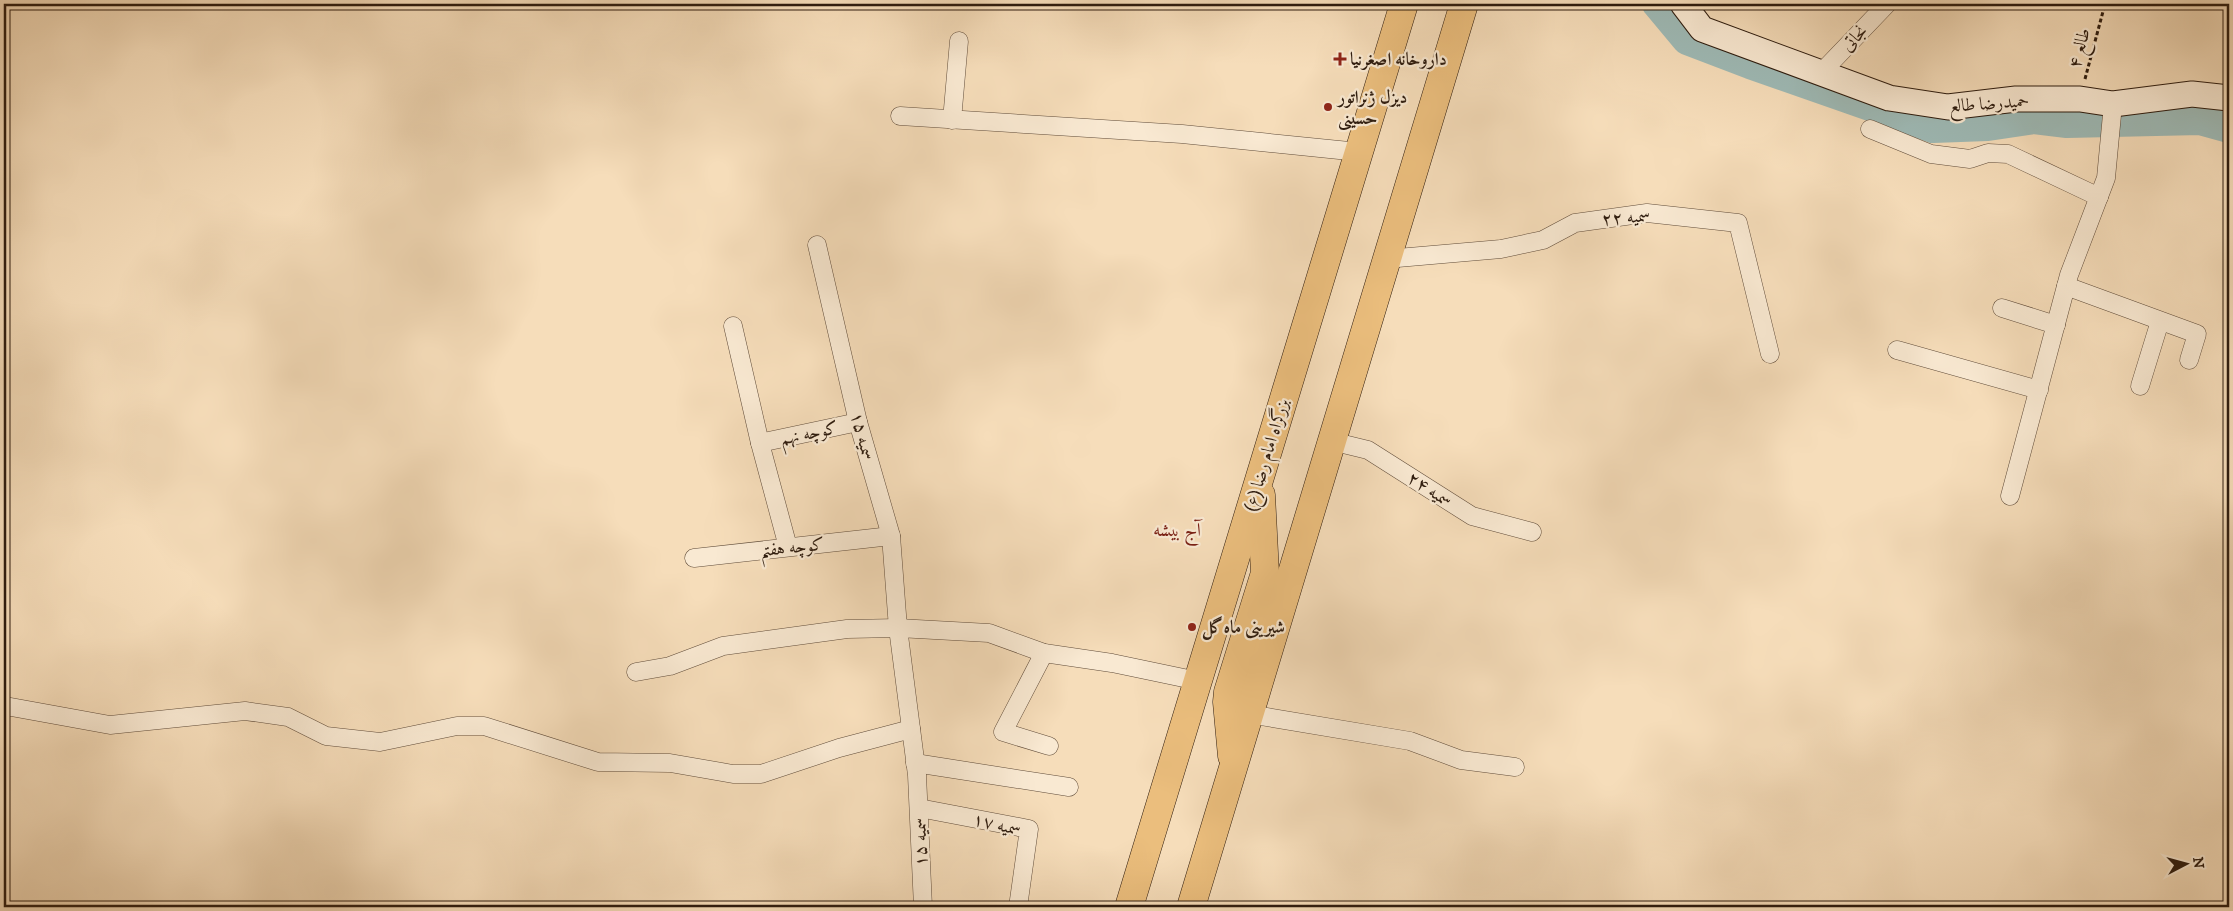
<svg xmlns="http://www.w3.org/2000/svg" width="2233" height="911" font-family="'IM FELL DW Pica',Amiri,serif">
<rect width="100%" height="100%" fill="#f6ddba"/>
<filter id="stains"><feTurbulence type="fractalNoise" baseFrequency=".004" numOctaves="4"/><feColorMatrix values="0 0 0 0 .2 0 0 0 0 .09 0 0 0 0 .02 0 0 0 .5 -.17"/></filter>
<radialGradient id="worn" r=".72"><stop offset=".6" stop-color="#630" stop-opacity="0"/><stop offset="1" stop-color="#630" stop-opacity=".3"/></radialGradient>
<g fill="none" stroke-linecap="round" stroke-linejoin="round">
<polyline stroke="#9ebab6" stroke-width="30" points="1657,4 1687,40 1750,64 1933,128 1988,126 2034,119 2067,123 2200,120 2229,128"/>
<defs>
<g id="minor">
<polyline points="1821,73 1887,4"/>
<polyline points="900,116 1182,134 1359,152"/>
<polyline points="952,120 959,41"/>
<polyline points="1870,129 1931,154 1970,159 1988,153 2008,154 2099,197"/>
<polyline points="817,245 858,422 891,536 898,628 917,775 923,907"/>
<polyline points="1386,259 1501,249 1543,240 1575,223 1647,213 1738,223 1770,354"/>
<polyline points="2066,286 2197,334 2189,360"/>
<polyline points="2002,308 2056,325"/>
<polyline points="733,326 760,443 788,547"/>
<polyline points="1897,350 2039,390"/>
<polyline points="2140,386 2160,321"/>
<polyline points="1331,441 1368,450 1472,516 1532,532"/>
<polyline points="760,443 858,422"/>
<polyline points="2010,496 2069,275 2106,178 2113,104"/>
<polyline points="694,558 891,536"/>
<polyline points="1044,653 1003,732 1049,746"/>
<polyline points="636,672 670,666 723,646 847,629 898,628 989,633 1044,653 1112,663 1198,681"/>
<polyline points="4,707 11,707 110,725 245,711 288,717 326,736 380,742 457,726 484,726 598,762 670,763 733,774 761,774 839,748 911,729"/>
<polyline points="1249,714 1410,741 1461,760 1515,767"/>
<polyline points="915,763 1069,787"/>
<polyline points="919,808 1029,829 1018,907"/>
</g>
<polyline id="secondary" points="1683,4 1702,29 1889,98 1948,107 2016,99 2080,99 2113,104 2192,94 2229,98"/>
<g id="trunk">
<polyline points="1232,756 1227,702 1228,692 1265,573 1261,495"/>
<polyline points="1129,907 1404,4"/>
<polyline points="1191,907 1464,4"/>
</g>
</defs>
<use href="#minor" stroke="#604c3a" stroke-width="19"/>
<use href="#secondary" stroke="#2e1c0f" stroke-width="27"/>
<use href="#trunk" stroke="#2e1c0f" stroke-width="29"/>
<polyline stroke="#2e1c0f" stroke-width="3" stroke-dasharray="4 2.5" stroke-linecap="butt" points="2085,79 2105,4"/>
<use href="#minor" stroke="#f9e9d2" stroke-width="18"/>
<use href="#secondary" stroke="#f9e9d2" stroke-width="25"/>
<use href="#trunk" stroke="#ebbe7d" stroke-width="28"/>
</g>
<g fill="#8f2418" stroke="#f9e9d2" stroke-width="2">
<path d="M1337.5 51.5h5v5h5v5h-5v5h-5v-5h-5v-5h5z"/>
<circle cx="1328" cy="107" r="5"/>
<circle cx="1192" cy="627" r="5"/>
</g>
<g text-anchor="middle" stroke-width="4.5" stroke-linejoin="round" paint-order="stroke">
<g font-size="18" fill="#2e1c0f" stroke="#f9e9d2">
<text transform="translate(1854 38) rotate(-46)" y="6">نجاتی</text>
<text transform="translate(2079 48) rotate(-75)" y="6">طالع ۴</text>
<text transform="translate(1989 103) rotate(-4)" y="6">حمیدرضا طالع</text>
<text transform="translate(1626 217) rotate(-5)" y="6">سمیه ۲۲</text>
<text transform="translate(809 433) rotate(-12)" y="6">کوچه نهم</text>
<text transform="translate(863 436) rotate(75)" y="6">سمیه ۱۵</text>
<text transform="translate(1266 455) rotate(-73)" y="6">بزرگراه امام رضا (ع)</text>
<text transform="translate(1430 489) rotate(33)" y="6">سمیه ۲۴</text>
<text transform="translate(792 547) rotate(-6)" y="6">کوچه هفتم</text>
<text transform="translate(997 824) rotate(13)" y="6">سمیه ۱۷</text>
<text transform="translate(920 842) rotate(-91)" y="6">سمیه ۱۵</text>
</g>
<g font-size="18" font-weight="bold" fill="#2e1c0f" stroke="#f9e9d2" text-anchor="start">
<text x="1350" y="65">داروخانه اصغرنیا</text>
<text x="1338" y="103">دیزل ژنراتور<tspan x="1338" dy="21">حسینی</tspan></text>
<text x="1202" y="633">شیرینی ماه‌گل</text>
</g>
<g font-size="19" fill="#7a1f14" stroke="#f9e9d2">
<text x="1177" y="536">آج بیشه</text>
</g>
</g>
<rect width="2233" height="911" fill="none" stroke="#f6ddba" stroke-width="20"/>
<rect x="5" y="5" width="2223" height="901" fill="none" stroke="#2e1c0f" stroke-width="2.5"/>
<rect x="10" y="10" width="2213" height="891" fill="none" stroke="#2e1c0f"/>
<g transform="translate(2186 864) rotate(84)" stroke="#f9e9d2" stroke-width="4" paint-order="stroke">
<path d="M0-4L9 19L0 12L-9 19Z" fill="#2e1c0f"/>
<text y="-8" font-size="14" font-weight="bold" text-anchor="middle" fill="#2e1c0f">N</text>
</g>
<rect width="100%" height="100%" filter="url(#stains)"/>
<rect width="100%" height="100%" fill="url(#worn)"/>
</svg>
